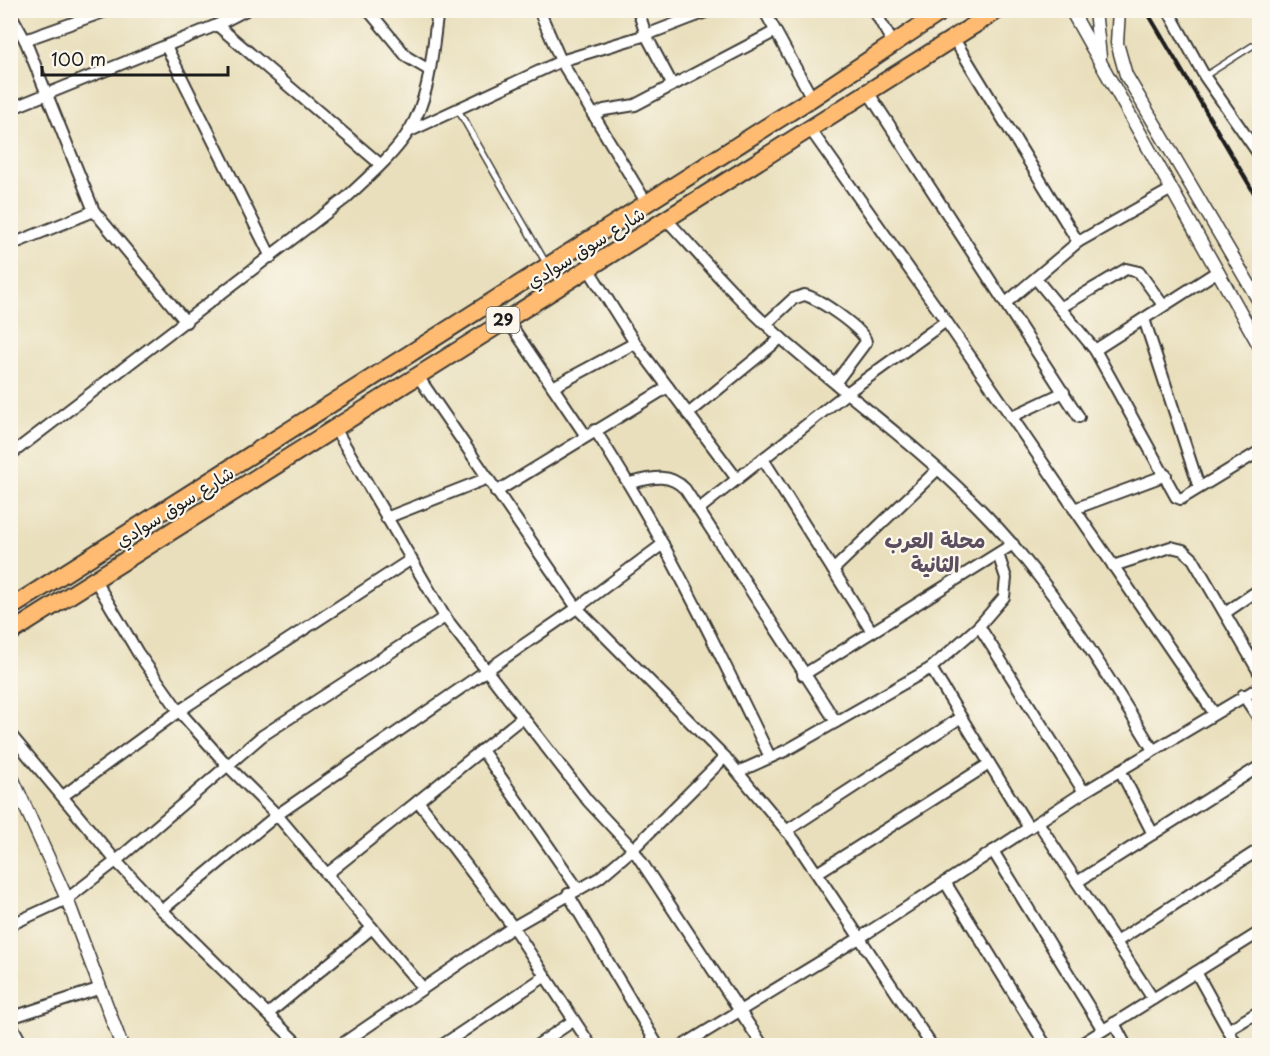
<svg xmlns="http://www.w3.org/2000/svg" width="1270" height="1056" font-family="'Playpen Sans','Playpen Sans Arabic',sans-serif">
<rect width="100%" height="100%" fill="#fbf7ec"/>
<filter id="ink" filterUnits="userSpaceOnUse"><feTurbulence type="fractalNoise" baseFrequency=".0167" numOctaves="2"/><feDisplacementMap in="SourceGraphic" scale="12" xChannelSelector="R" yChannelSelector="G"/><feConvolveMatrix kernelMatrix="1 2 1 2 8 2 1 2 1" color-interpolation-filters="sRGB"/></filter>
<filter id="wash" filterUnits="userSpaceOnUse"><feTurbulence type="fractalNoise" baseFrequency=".008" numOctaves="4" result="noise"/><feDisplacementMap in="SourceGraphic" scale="24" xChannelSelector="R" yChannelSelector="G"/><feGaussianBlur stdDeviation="1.35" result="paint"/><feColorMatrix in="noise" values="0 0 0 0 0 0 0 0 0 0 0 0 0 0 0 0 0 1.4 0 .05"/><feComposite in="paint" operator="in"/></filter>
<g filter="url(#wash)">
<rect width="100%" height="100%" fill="#e9dfbc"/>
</g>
<g filter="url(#ink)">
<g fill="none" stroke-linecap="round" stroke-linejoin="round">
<defs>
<g id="service">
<polyline points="1205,76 1260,41"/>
<polyline points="457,108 546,263"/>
</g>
<g id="minor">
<polyline points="539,10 561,61 646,202"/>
<polyline points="638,10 646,35 672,84"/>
<polyline points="764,10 812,98"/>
<polyline points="874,10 894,45"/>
<polyline points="1168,10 1205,77 1260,156"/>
<polyline points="369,11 407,57 429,70"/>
<polyline points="10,13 25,40 94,211 186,322"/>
<polyline points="217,25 380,164"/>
<polyline points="954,39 1078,242"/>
<polyline points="25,40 109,10"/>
<polyline points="166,46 271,257"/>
<polyline points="868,92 1079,417"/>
<polyline points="10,109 217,25 246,10"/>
<polyline points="593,115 604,110 635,105 774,32"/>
<polyline points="810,129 946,321 1214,713"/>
<polyline points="408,132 561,61 646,35 711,10"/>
<path d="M667 220C704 260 740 302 781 338 846 395 917 445 978 507 1049 578 1101 665 1153 750"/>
<polyline points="10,245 94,211"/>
<polyline points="589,270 635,343 737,479"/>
<polyline points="1036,279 1095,350 1176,497 1181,499 1260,451"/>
<polyline points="1007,302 1078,242 1170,190"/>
<polyline points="1060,308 1126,269 1139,272 1163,305"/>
<polyline points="506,318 586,436"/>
<polyline points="1144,319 1199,487"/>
<path d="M766 324 793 299 804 295C817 297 866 331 866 342L836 382"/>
<polyline points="1095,350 1218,271"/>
<polyline points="417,375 577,608 725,757 795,841 932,1046"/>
<polyline points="553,387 635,343"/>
<polyline points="688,414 781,338"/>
<polyline points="1011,417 1064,392"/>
<polyline points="336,430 445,617 588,801 633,849 763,1046"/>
<path d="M595 430C663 534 716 646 770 757"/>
<path d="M10 455 346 198C367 178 393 156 409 131 431 95 432 51 438 10"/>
<polyline points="763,459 872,632"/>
<path d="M630 483C651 478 669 472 685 489L836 722"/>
<polyline points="496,492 668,387"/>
<polyline points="699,509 848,392 946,321"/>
<polyline points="1074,509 1166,475"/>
<polyline points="386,518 488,478"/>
<polyline points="1113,566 1171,547 1183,550 1193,559 1260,674"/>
<polyline points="833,570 938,469"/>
<polyline points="95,580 138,653 179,711 227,765 277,815 422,987"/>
<polyline points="1225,613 1260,589"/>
<polyline points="979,626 1084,792"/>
<polyline points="931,668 1029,828"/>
<polyline points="803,675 1013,544"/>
<polyline points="1243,695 1260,720"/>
<polyline points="10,734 116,861 162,910 300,1046"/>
<polyline points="482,750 578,889"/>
<polyline points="1120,770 1153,834"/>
<polyline points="738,772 787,750 931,668 979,626 1004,597 1006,578 998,554"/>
<polyline points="63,796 179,711 410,560"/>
<polyline points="418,801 513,927 591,1046"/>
<polyline points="1038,822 1153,999"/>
<polyline points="786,831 960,718"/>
<polyline points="993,851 1103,1030"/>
<polyline points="817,873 989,764"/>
<polyline points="327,874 523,717"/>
<polyline points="945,882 1046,1046"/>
<polyline points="1077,882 1260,766"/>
<polyline points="568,894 658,1046"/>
<polyline points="162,910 277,815 577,608 663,544"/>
<polyline points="10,925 67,899 116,861 262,736 445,617"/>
<polyline points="1116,942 1260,849"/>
<polyline points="1196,972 1237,1046"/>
<polyline points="268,1014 372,928"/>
<polyline points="10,1018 101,988"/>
<polyline points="10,1022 23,1046"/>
<polyline points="1114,1023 1126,1046"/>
<polyline points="1228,1030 1260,1011"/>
<polyline points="339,1046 513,927 599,878 633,849 725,757"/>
<polyline points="441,1046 544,977"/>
<polyline points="536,1046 573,1021"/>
<polyline points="682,1046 861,937 1084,792 1260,687"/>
<polyline points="1078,1046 1260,932"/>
</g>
<g id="tertiary">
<polyline points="1071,10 1260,347"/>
<polyline points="1095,10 1100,57"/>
<polyline points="1119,10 1117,43 1126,75 1260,303"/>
<polyline points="10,773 67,899 122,1046"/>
</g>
<g id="primary">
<polyline points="10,608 812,98 944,10"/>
<polyline points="10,633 998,10"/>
</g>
</defs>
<use href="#service" stroke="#3b3934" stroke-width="8"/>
<use href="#minor" stroke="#3b3934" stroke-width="14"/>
<use href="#tertiary" stroke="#3b3934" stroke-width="15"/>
<use href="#primary" stroke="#3b3934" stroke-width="20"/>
<use href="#service" stroke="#fff" stroke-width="5"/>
<use href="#minor" stroke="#fff" stroke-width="10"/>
<use href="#tertiary" stroke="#fff" stroke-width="12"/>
<use href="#primary" stroke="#febb71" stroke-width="16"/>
<polyline stroke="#1c1c1c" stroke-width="4" points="1146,10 1260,203"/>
</g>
</g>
<g text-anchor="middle" stroke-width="4.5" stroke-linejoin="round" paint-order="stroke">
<rect fill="#fbf7ec" stroke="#5f5e5a" stroke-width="1.5" x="486.5" y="307" width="33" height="26" rx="4.5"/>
<g font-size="16" font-weight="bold" fill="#1c1c1c">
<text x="503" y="326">29</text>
</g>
<g font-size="18" fill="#1c1c1c" stroke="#fbf7ec">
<text transform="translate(586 248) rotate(-32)" y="6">شارع سوق سوادي</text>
<text transform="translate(175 507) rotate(-32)" y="6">شارع سوق سوادي</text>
</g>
<g font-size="21" font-weight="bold" fill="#5c4d5f" stroke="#fbf7ec">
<text x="935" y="548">محلة العرب<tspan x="935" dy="24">الثانية</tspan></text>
</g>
</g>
<rect width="1270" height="1056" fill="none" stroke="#fbf7ec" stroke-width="36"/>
<path d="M42 66v9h186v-9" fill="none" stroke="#1c1c1c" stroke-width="3"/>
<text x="51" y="66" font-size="18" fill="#1c1c1c" stroke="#fbf7ec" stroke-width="4.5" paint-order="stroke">100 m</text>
</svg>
